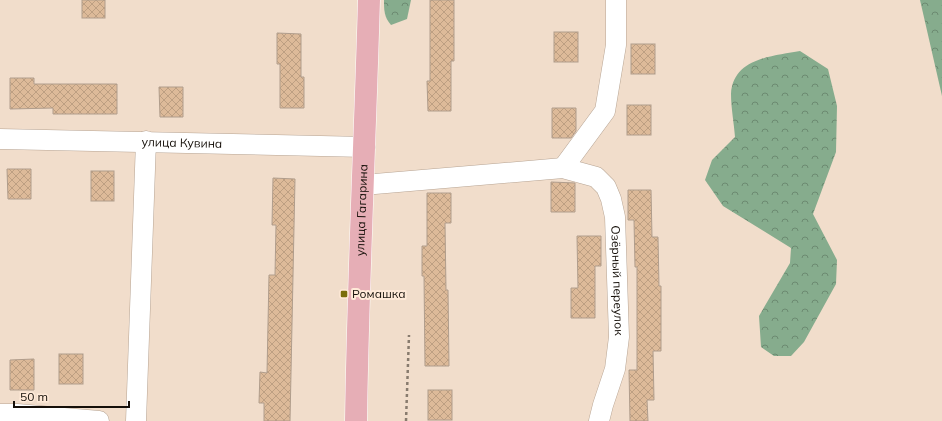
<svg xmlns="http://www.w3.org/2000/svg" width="942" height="421" font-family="Mulish,sans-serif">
<defs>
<pattern id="forest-crowns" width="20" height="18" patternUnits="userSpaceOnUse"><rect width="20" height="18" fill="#86ac8d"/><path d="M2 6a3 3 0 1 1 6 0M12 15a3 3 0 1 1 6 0" fill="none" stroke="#6c8a71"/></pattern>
<pattern id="building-cross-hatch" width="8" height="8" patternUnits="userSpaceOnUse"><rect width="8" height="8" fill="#ddba99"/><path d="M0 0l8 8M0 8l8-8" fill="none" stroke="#bd9f82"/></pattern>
</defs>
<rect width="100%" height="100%" fill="#f1ddcb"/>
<g fill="url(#forest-crowns)">
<path d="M384 0H411L407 19 391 25C384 17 384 10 384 0Z"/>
<polygon points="920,0 942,0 942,96"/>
<path d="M800 51 828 69 837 106 836 152 813 214 837 260 836 284 804 342 791 356H774L761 347 759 316 790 263 791 248 723 206 705 180 712 160 735 137C734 123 731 108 731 94 733 58 773 56 800 51Z"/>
</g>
<g fill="url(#building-cross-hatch)" stroke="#b09d8c">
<rect x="82" y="0" width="23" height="18"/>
<polygon points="430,0 454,0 454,61 451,61 451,111 428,111 427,81 430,81"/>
<rect x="554" y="32" width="24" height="30"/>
<polygon points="277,33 301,34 301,77 304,77 304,108 280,108 280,64 277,64"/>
<rect x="631" y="44" width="24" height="30"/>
<polygon points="10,78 34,78 34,84 117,84 117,114 53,114 53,108 10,109"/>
<polygon points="159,87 183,87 183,117 160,117"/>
<rect x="627" y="105" width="24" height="30"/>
<polygon points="552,108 576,108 576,131 571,138 552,138"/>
<polygon points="7,169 31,169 31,199 8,199"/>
<rect x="91" y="171" width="23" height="30"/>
<polygon points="273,178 295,179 290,421 264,421 264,403 259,403 260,372 267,373 269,275 275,275 276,225 272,225"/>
<polygon points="551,182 575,183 575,212 551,212"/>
<polygon points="628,190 651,190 652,237 658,237 659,286 661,286 661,351 653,351 654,400 647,400 648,421 630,421 629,370 637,370 637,267 635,267 634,220 628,220"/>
<polygon points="427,193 451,193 451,223 445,223 446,290 448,290 449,366 425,366 424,276 422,276 422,246 427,246"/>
<polygon points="577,236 601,236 601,266 595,266 595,318 571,318 571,288 578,288"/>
<rect x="59" y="354" width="24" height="30"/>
<polygon points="34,359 34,390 10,390 10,360"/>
<rect x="428" y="390" width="24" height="30"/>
</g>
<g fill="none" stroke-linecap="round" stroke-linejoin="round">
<defs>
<g id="minor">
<path id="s1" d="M0 139 365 147"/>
<polyline points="563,168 605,111 616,45 616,0"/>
<path id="s2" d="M363 185 563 168 596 177 606 187 611 199 615 217 619 337 615 369 603 405 599 421"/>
<polyline points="0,414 17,414 99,421"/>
<polyline points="136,421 146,141"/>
</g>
<g id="major">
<path id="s3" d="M356 421C358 281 365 140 369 0"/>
</g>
</defs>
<use href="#minor" stroke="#b7a493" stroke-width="21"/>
<use href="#major" stroke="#fff" stroke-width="23"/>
<polyline stroke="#887b6e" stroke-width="2.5" stroke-dasharray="3 3" stroke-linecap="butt" points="406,421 409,335"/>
<use href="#minor" stroke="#fff" stroke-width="20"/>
<use href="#major" stroke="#e6aeb6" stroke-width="22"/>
</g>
<rect fill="#7a6e0b" stroke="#ffead8" stroke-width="1.5" x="340" y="290" width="8" height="8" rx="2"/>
<g text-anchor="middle" stroke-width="4" stroke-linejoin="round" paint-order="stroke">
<g font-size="12" fill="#150f09" stroke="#ffead8">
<text dy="4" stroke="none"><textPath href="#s1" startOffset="182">улица Кувина</textPath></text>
<text dy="4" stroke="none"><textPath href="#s3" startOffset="211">улица Гагарина</textPath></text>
<text dy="4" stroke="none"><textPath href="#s2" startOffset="344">Озёрный переулок</textPath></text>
</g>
<g font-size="12" fill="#150f09" stroke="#ffead8" text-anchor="start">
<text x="352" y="298">Ромашка</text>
</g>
</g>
<path d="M14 401v6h115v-6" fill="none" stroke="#150f09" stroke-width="2"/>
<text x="20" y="401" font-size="12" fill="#150f09" stroke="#ffead8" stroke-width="3" paint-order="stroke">50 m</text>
</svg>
